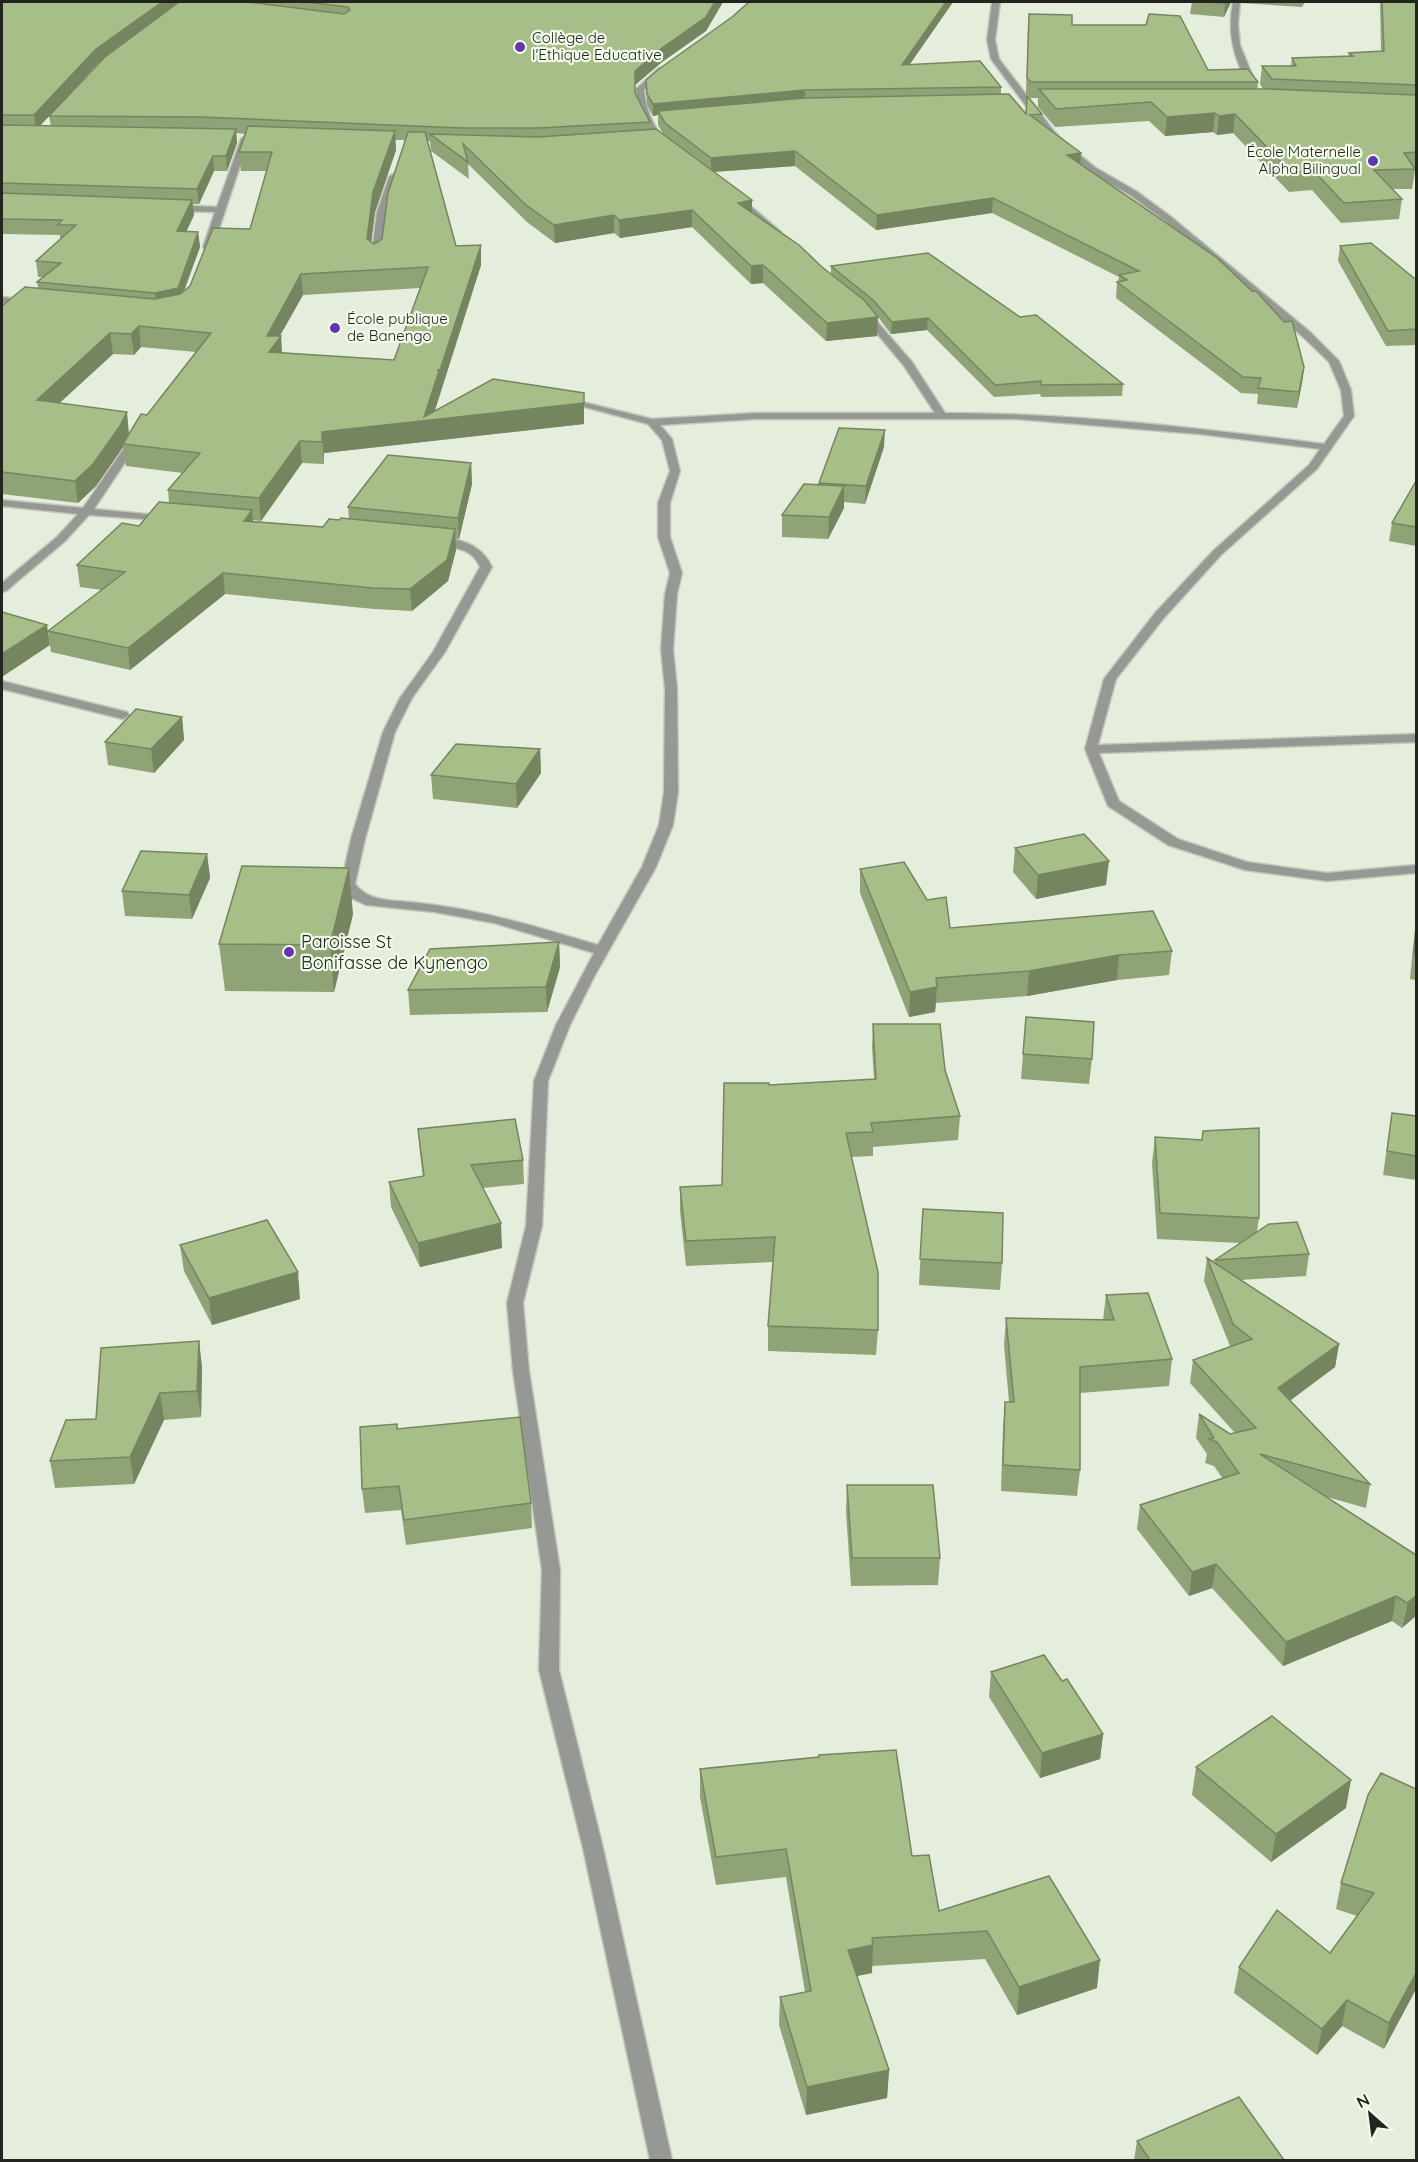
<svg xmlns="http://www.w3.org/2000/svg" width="1418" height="2162" font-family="Quicksand,sans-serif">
<rect width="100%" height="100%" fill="#e5eddd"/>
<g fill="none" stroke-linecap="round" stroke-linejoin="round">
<defs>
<g id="minor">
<path d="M992 2H1000L995 40 999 59 1053 130 1067 145 1096 168 1136 191 1170 216 1310 332 1339 361 1351 390 1354 416 1317 469 1221 555 1163 619 1116 679 1098 745 1416 734V742L1099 753 1119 801 1178 839 1247 862 1327 873 1416 865V873L1327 881 1245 870 1168 845 1108 806 1085 749 1104 679 1155 613 1213 551 1309 465 1320 449 1199 434 1016 419H756L660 425 672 439 680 471 670 503V537L682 573 677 594 673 649 677 689 678 792 673 825 656 867 595 975 570 1025 548 1081 542 1226 523 1303 529 1371 560 1570 559 1670 603 1848 672 2160H650L583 1848 539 1670 542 1570 513 1371 507 1303 526 1226 534 1081 556 1025 594 953 494 923 434 912 366 905 351 898 341 884 351 839 383 732 400 698 433 652 480 567C471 546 453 549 434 544V540C457 535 482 545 492 567L445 652 412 698 395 732 365 839 355 884C368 901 389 900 409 902 475 908 535 926 598 945L642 867 659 825 664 792 665 689 661 649 665 594 670 573 658 537V503L670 471 662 440 648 424 562 401V397L652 419 756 413H935L904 366 860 313 865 310 868 311 912 362 945 413C1072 413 1198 428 1324 444L1344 416 1341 390 1329 362 1302 336 1164 220 1130 195 1090 172 1061 149 1047 134 991 59 987 40Z"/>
<path d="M1233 2H1240L1238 24 1240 45 1257 87H1251C1233 60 1227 33 1233 2Z"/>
<path d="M659 68 666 70 644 90C646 112 654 128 669 145L665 148C645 138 638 109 636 89Z"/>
<polygon points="245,136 249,139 213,247 205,249 203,247 215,212 175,211 170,208 175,205 217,207 241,139"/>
<polygon points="393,174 397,177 387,212 381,259 376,262 371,259 377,212 389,177"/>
<polygon points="734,197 740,197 781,232 781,236 775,236 734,201"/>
<polygon points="2,297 29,300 34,303 29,306 2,303"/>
<polygon points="135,437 140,440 94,509 166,516 170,517 170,521 89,515 65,541 6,591 2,592 2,583 57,537 78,514 2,506 2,500 83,508 131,438"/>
<polygon points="2,681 127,712 129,715 123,719 2,689"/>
</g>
</defs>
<use href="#minor" stroke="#c2c9bb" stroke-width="3"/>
<use href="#minor" fill="#969993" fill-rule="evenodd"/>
</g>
<g fill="#90a376" fill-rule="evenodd">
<path d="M2 2H723L706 31 662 62 635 85V94L650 122V129L663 134 658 125V115L653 116 647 105 646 80 732 17 749 2H953L909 65 1001 87V94L1026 114H1042L1041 123 1081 153V165L1304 367 1302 383 1297 408 1257 404 1258 394 1241 393 1116 298 1117 282H1118L1119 277 992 213 876 230 795 166 714 172 752 212 831 274V266L1020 317 1123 384 1122 396 1041 397 1040 394 994 397 927 330 891 334 878 317 877 336 826 341 763 283 751 284 692 227 620 238 614 233 555 243 527 222 468 164 469 179 431 151 430 141H427L456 246 481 245V265L434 411 584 393V424L324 453V464L302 463 261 521 253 520V521L323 527 339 520 349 519 348 507 471 463 472 484 459 539H455L456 550 448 581 412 611 374 609 225 594 130 670 51 652 48 631 102 590 80 587 77 565 139 526 169 503 168 490 183 473 126 466 123 447 96 486 78 503 2 494V306L38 288 37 282 44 277H38L36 261 60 240V235L2 234ZM102 60 49 116 51 126H40L98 63ZM236 133 245 134 239 152 241 171H267L250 229 184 292 200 247 198 232H186L194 215 193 204H199L214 171H227L237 143ZM395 140H405L382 239 374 244 371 242 375 212 396 150ZM420 288 394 360 282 353 281 336H280L303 295ZM141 347 196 352 147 415 129 434 59 403 113 354 134 355Z"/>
<polygon points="971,2 991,2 990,3"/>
<polygon points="1192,2 1231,2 1224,17 1190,14"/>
<polygon points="1240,2 1305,2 1302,7 1241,3"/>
<polygon points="1380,2 1416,2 1416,171 1415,171 1412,189 1392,189 1402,199 1399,219 1341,223 1312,190 1289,192 1233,133 1217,135 1213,132 1165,136 1149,121 1055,127 1038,107 1038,98 1030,98 1026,93 1028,28 1072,25 1208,70 1258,82 1257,89 1263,89 1260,84 1262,66 1291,66 1292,58 1348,57 1349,53 1381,51"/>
<polygon points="1340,246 1414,278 1416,278 1416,345 1386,346 1338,261"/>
<polygon points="884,447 865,504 844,502 844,508 828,539 782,537 782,515 819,485 819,483"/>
<polygon points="1416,482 1416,546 1389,541 1392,523"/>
<polygon points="182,717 184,740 154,773 108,765 105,742"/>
<polygon points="540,749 541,773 517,808 433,799 431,775"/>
<polygon points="1015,848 1106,885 1036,899 1013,872"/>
<polygon points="207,854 210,878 192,919 125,916 122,891"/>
<polygon points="860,869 927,900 950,928 1172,951 1169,975 1117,980 1027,996 936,1003 935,1012 909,1017 860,893"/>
<polygon points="353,914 334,992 225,991 219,944"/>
<polygon points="1416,924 1416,980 1410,979 1413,947"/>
<polygon points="559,942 560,967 547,1012 410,1015 408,990"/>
<polygon points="1026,1017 1092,1059 1089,1084 1021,1079"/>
<polygon points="873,1024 945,1070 960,1116 958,1140 873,1147 873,1156 851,1157 878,1330 876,1355 768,1351 768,1326 773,1262 686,1266 680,1211 680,1187 722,1185 874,1079 872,1047"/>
<polygon points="1392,1113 1416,1116 1416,1180 1383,1175"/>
<polygon points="418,1129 523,1160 524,1184 483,1188 502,1248 420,1267 391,1207 389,1182 423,1177 420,1153"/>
<polygon points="1203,1131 1259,1218 1257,1231 1309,1254 1306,1276 1240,1280 1339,1344 1335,1367 1290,1400 1370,1484 1366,1508 1327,1497 1416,1555 1402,1628 1392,1621 1283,1666 1212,1588 1189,1596 1137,1529 1140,1505 1223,1479 1214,1466 1205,1463 1207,1454 1196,1438 1199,1414 1230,1434 1235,1433 1190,1383 1193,1360 1230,1346 1204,1281 1207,1258 1215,1264 1215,1260 1240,1243 1157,1239 1152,1163 1155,1137 1202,1140"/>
<polygon points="923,1209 1002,1263 1000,1290 919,1285"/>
<polygon points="180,1245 300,1299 212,1325 184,1271"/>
<polygon points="1106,1295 1172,1359 1169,1386 1080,1393 1080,1470 1077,1496 1001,1491 1003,1428 1005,1402 1009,1402 1004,1345 1006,1318 1103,1320"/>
<polygon points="199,1341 202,1368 201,1417 164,1420 134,1484 55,1488 50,1461"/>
<polygon points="397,1429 531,1503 532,1528 406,1545 401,1510 365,1513 362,1489"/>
<polygon points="847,1485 940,1558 938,1585 851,1586 846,1512"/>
<polygon points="991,1672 1062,1681 1103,1734 1100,1759 1040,1778 989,1697"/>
<polygon points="1196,1767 1346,1808 1271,1862 1192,1795"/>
<polygon points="700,1769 912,1856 939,1911 1049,1876 1097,1988 1017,2015 985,1959 872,1966 872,1973 857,1976 889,2070 887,2098 806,2115 779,2025 780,1997 805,1992 786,1877 716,1885 700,1797"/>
<polygon points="1368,1795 1416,1989 1384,2049 1342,2026 1317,2055 1234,1993 1239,1967 1330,1953 1357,1916 1336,1909 1341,1883"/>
<polygon points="1137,2141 1284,2160 1134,2160"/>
</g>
<g fill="#758560">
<polygon points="162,2 182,2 98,63 36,130 34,115 96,49"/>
<polygon points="715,2 723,2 706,31 662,62 635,85 635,107 635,71"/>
<polygon points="946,2 953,2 901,77 902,65"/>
<polygon points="1226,2 1231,2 1224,17 1225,3"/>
<polygon points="805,90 805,102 658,111 658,115 653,116 653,104"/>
<polygon points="1215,113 1213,132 1165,136 1167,117"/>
<polygon points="1235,114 1233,133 1217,135 1219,116"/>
<polygon points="236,129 237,143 227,171 226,156"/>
<polygon points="395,131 396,150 375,212 369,259 367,239 373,192"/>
<polygon points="795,151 795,166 711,172 711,158"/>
<polygon points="1081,153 1080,168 1067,155"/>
<polygon points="213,156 214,171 199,204 197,189"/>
<polygon points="993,198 992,213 876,230 877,215"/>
<polygon points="192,200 194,215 179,247 177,231"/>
<polygon points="752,200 752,218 738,203"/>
<polygon points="692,210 692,227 620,238 619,220"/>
<polygon points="614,215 614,233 555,243 554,225"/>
<polygon points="198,232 200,247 179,303 157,309 155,293"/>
<polygon points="481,245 481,265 432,420 584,393 584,424 324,453 324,464 322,432 424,417 437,370"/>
<polygon points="763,265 763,283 751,284 751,266"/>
<polygon points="301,274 303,295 276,342 281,336 282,357 270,354 267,336"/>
<polygon points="878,317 877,336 826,341 827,323"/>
<polygon points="928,318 927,330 891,334 892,322"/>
<polygon points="139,326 141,347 134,355 131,334"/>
<polygon points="110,333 113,354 40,421 37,400"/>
<polygon points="1304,367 1302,383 1297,408 1299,392"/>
<polygon points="127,412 129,434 123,444 123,447 96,486 78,503 75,481"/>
<polygon points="885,430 884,447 865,504 866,486"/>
<polygon points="300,441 302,463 261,521 259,498"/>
<polygon points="471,463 472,484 459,539 458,518"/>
<polygon points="844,486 844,508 828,539 829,517"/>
<polygon points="252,510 254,531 244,521"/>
<polygon points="455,529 456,550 448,581 412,611 410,589"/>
<polygon points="223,573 225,594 130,670 128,648"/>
<polygon points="47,625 50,645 2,677 2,654"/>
<polygon points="182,717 184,740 154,773 151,749"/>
<polygon points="540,749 541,773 517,808 516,784"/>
<polygon points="207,854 210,878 192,919 189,895"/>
<polygon points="1109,861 1106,885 1036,899 1038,875"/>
<polygon points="349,868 353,914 334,992 330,945"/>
<polygon points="559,942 560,967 547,1012 546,987"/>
<polygon points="1119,955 1117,980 1027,996 1029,971"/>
<polygon points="937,987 935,1012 909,1017 910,992"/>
<polygon points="501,1223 502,1248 420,1267 418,1243"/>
<polygon points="298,1272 300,1299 212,1325 209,1298"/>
<polygon points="199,1341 202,1368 201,1417 197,1391"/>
<polygon points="1339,1344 1335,1367 1275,1412 1278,1388"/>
<polygon points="160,1393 164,1420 134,1484 130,1457"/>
<polygon points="1216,1564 1212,1588 1189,1596 1192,1572"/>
<polygon points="1396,1596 1392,1621 1283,1666 1286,1642"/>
<polygon points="1416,1596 1416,1616 1402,1628 1407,1603"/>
<polygon points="1103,1734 1100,1759 1040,1778 1042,1753"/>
<polygon points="1351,1780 1346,1808 1271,1862 1276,1834"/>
<polygon points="873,1945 872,1973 847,1978 848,1950"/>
<polygon points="1100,1960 1097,1988 1017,2015 1019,1987"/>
<polygon points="1416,1973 1416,1989 1384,2049 1389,2023"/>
<polygon points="1347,2000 1342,2026 1317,2055 1322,2029"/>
<polygon points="889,2070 887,2098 806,2115 807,2087"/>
</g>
<g fill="#a7be89" stroke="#758560" stroke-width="1.5" fill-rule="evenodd">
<polygon points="2,2 162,2 96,49 34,115 2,115"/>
<polygon points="179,2 247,2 344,14 350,10 348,7 306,2 715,2 706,17 662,48 635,71 635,93 650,122 538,128 462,128 201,117 49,116 105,57"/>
<polygon points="749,2 946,2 902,65 980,61 1001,87 805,90 653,104 647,94 646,80 659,69 732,17"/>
<polygon points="1205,2 1226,2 1225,3"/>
<polygon points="1382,2 1416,2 1416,85 1272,79 1262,66 1296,66 1292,58 1353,56 1349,53 1384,51"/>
<polygon points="1029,14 1072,15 1072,25 1146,25 1149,14 1180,16 1208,70 1248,69 1258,82 1031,82 1027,78"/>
<polygon points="1039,89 1269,89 1416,95 1416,152 1404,153 1415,169 1374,170 1402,199 1344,203 1314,171 1291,172 1235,114 1219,116 1215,113 1167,117 1151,102 1056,109"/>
<polygon points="1009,94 1026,114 1027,96 1042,114 1030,115 1081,153 1067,155 1216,257 1252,291 1256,291 1284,322 1292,321 1304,367 1299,392 1258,388 1261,378 1243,377 1117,282 1127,280 1119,275 1139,271 993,198 877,215 795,151 711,158 665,123 658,111 805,98"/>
<polygon points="2,125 236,129 226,156 213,156 197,189 2,183"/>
<path d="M248 126 395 131 373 192 367 239 374 244 382 239 388 193 408 132H425L456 246 481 245 440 370H437L439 371 424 417 493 379 584 393V403L322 432V442L300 441 259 498 168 490 200 453 123 444 141 414 147 415 211 333 139 326 131 334 110 333 37 400 127 412 120 426 93 464 75 481 2 472V306L25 287 154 299 180 294 190 286 213 228 250 229 272 152H239ZM428 267 394 360 269 352 281 336H267L301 274Z"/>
<polygon points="656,129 752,200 738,203 799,245 822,267 864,300 878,317 827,323 763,265 751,266 692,210 619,220 614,215 554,225 526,205 463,144 468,162 430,134 538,137"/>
<polygon points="2,193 192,200 177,231 198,232 178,288 155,293 37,282 61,263 36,261 76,225 58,225 62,220 2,219"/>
<polygon points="1371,243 1414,278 1416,278 1416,329 1388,331 1340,246"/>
<polygon points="928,253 1020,317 1036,315 1123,384 1041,385 1041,381 995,385 928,318 892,322 873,300 831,266"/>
<polygon points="839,428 885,430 866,486 819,483"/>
<polygon points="388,455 471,463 458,518 348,507"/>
<polygon points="1416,481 1416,527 1392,523"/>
<polygon points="804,484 844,486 829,517 782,515"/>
<polygon points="159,502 252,510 244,521 323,527 329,519 339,520 341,518 455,529 447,560 410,589 372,588 223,573 128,648 48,631 125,572 77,565 122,523 139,526"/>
<polygon points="2,612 47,625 2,654"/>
<polygon points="136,709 182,717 151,749 105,742"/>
<polygon points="456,744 540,749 516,784 431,775"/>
<polygon points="1084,834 1109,861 1038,875 1015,848"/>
<polygon points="141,851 207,854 189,895 122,891"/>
<polygon points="904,862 927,900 946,897 950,928 1153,911 1172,951 1119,955 1029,971 936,978 937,987 910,992 860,869"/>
<polygon points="242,866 349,868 330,945 219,944"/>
<polygon points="1416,924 1416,956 1414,955"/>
<polygon points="559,942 546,987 408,990 430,949"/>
<polygon points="1026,1017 1094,1022 1092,1059 1023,1054"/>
<polygon points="873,1024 940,1024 945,1070 960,1116 871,1123 873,1132 846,1133 878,1272 878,1330 768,1326 775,1237 686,1241 680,1187 722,1185 724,1083 769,1083 769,1085 876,1079"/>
<polygon points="1392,1113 1416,1116 1416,1156 1387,1151"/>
<polygon points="515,1119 523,1160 471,1165 501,1223 418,1243 389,1182 424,1176 418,1129"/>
<polygon points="1259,1128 1259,1218 1160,1213 1155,1137 1202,1140 1203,1131"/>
<polygon points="923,1209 1003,1213 1002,1263 920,1259"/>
<polygon points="267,1220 298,1272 209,1298 180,1245"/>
<polygon points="1297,1222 1309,1254 1215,1260 1269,1224"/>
<polygon points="1207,1258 1339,1344 1278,1388 1370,1484 1260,1454 1416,1555 1416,1596 1407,1603 1396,1596 1286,1642 1216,1564 1192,1572 1140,1505 1239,1473 1217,1442 1209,1439 1214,1438 1199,1414 1230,1434 1256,1428 1193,1360 1252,1339 1233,1324"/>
<polygon points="1148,1293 1172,1359 1080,1367 1080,1470 1003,1465 1005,1402 1014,1402 1006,1318 1114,1320 1106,1295"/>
<polygon points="199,1341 197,1391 160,1393 130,1457 50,1461 66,1420 96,1419 101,1348"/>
<polygon points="520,1417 531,1503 404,1520 399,1486 362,1489 360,1427 397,1424 397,1429"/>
<polygon points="847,1485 933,1485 940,1558 852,1558"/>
<polygon points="1044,1655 1062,1681 1067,1679 1103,1734 1042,1753 991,1672"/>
<polygon points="1272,1716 1351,1780 1276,1834 1196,1767"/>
<polygon points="896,1750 912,1856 929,1855 939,1911 1049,1876 1100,1960 1019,1987 987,1931 872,1938 873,1945 848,1950 889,2070 807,2087 780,1997 811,1991 786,1849 716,1857 700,1769 819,1757 819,1755"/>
<polygon points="1381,1773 1416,1789 1416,1973 1389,2023 1347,2000 1322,2029 1239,1967 1277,1910 1330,1953 1374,1893 1341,1883 1368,1795"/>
<polygon points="1239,2097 1284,2160 1150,2160 1137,2141"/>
</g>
<g fill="#6236ad" stroke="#f2faea" stroke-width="2">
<circle cx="520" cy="47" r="6"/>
<circle cx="1373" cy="161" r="6"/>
<circle cx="335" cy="328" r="6"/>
<circle cx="289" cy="952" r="6"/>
</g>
<g text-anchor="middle" stroke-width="4.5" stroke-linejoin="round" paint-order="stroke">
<g font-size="15" fill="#22251f" stroke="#f2faea" text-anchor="start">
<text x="532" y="43">Collège de<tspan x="532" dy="17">l'Ethique Educative</tspan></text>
<text x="1361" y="157" text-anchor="end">École Maternelle<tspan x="1361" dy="17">Alpha Bilingual</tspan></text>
<text x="347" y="324">École publique<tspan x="347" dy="17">de Banengo</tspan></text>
</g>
<g font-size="18" fill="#22251f" stroke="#f2faea" text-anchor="start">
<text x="301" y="948">Paroisse St<tspan x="301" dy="21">Bonifasse de Kynengo</tspan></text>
</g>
</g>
<rect width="1418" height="2162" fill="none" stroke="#22251f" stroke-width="6"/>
<g transform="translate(1370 2114) rotate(332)" stroke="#f2faea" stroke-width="4.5" paint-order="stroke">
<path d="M0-4.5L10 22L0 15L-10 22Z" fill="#22251f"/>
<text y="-9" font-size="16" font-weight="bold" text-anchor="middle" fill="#22251f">N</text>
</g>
</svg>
